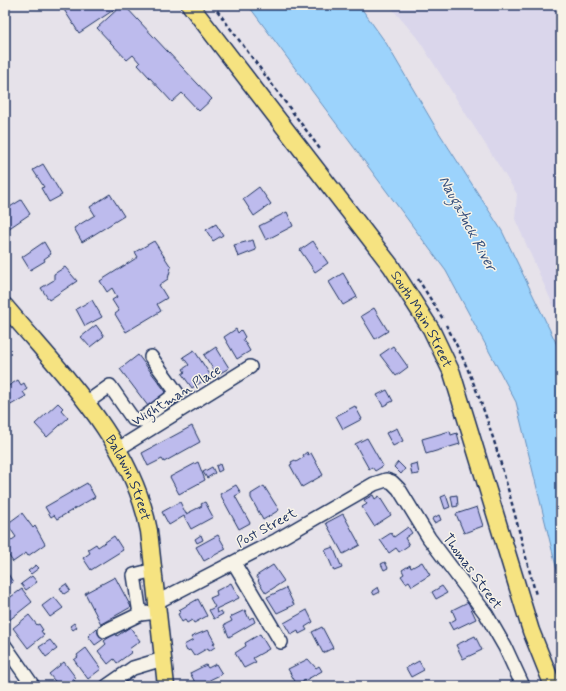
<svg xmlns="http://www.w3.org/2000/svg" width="566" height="691" font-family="Mynerve,sans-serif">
<rect width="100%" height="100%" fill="#e6e2ea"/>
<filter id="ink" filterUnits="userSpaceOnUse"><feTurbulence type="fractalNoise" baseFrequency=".025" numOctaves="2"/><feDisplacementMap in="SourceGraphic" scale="8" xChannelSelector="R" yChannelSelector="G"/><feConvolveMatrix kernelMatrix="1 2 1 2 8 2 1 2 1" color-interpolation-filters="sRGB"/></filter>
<g filter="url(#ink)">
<polygon fill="#dad6eb" points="389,5 561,5 561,323 515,219 517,194 418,39"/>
<polygon fill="#9cd3fc" stroke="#6891bd" points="248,5 359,5 386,43 436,128 502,231 561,353 561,587 516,402 489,351 446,271"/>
<g fill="#bdbbed" stroke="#1b2f5e">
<polygon points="61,5 121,5 79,33"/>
<polygon points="122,5 124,5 212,99 199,111 182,93 172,102 138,65 140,63 133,55 127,60 97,28"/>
<polygon points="43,164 62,195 49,202 41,188 44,187 33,170"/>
<polygon points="259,187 271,204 254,216 243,199"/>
<polygon points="110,194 124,216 82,242 74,228 95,215 90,207"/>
<polygon points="21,200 30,214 5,231 5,210"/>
<polygon points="287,212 293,226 266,240 259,226"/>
<polygon points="216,224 223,235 213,241 206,230"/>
<polygon points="253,240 256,250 238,257 234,245"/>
<polygon points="154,241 171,267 168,279 159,285 167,298 157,304 161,311 126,332 115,314 119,311 112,300 117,297 112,288 107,292 100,281 138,257 135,252"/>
<polygon points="313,241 328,263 315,272 300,250"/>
<polygon points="44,242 51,254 44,259 45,261 30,270 22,257"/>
<polygon points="65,267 77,281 49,300 41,288 54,280 54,274"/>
<polygon points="343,273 357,297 343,305 329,282"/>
<polygon points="92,300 102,317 85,326 76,309"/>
<polygon points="374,308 388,331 375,339 361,316"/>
<polygon points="96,325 104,336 90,347 81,337"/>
<polygon points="236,329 238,333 241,330 245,337 243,339 250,351 237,359 224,337"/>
<polygon points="393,346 408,367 396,376 380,355"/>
<polygon points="216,347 229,368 217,375 204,355"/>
<polygon points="194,350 211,376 192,388 182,374 185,372 183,369 189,365 183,357"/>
<polygon points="138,355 166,392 148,406 120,369"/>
<polygon points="18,380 21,385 24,383 27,389 23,392 26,396 9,406 8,403 5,405 5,388"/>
<polygon points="387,390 393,401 383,406 377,395"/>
<polygon points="58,403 63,408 61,410 68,418 47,437 35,424"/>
<polygon points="355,406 362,419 343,429 336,416"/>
<polygon points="192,426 200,442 164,462 162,459 148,466 142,453"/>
<polygon points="397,428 403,441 393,446 386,433"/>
<polygon points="450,431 451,435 457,433 460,444 426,454 422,439"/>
<polygon points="367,438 383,466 375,471 372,467 369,469 355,444"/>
<polygon points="307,452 308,455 311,453 323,475 302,487 290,465 292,464 291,462 295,460 296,462 304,457 303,455"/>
<polygon points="198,462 205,480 179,494 170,477"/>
<polygon points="398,462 405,469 401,474 394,467"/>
<polygon points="417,463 419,474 412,475 410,465"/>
<polygon points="220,464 222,470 218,472 216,466"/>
<polygon points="212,467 215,473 207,478 203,472"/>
<polygon points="87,483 95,497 57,519 54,515 51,517 45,507"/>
<polygon points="236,485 241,493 235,496 250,523 239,529 220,494"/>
<polygon points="264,486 279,510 263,520 251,498 251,494"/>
<polygon points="373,495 375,499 379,496 391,515 374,526 362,507 367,504 364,500"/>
<polygon points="446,495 450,507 445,509 441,497"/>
<polygon points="457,495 458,506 453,507 451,496"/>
<polygon points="180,502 186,514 202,506 201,504 205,502 213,517 191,529 184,516 169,525 162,512"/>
<polygon points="477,507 483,526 464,533 456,514"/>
<polygon points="22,513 33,528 35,526 45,544 28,556 26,553 13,562 5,550 5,545 16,537 7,524"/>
<polygon points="343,514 360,545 343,554 326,523"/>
<polygon points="439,515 441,520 434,523 432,519"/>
<polygon points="408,527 412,533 405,538 409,545 399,552 396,548 389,553 380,540 391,533 394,537"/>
<polygon points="201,535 203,540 197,543 195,539"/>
<polygon points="218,535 226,549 204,561 196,547"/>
<polygon points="114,536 123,550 91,570 83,558 90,553 88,549 96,544 98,547"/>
<polygon points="333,547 342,568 334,571 325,550"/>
<polygon points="385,562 388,568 384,570 381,564"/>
<polygon points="422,562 430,575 412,586 409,581 406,583 401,576 404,574 402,570 410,565 411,568"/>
<polygon points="36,565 39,568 31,574 28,571"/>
<polygon points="273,565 284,581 266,593 258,581 259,580 256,576"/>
<polygon points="8,574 13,582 5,588 5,577"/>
<polygon points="32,576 37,582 26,590 21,584"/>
<polygon points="115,577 131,607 101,624 85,593"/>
<polygon points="231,583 239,598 216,609 217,613 221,611 223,614 214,619 209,610 215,607 210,598 217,595 216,591"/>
<polygon points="66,584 70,590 64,594 60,588"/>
<polygon points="442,586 447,593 436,599 432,592"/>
<polygon points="378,587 380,592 374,595 372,591"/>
<polygon points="286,588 294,605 277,613 267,597"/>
<polygon points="22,589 32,602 8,621 5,617 5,601"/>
<polygon points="54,597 63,608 50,617 42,606"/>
<polygon points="198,599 207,616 194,623 192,620 187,623 185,620 182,622 178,614 181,612 179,610"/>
<polygon points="468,602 476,619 453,630 449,623 456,619 452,610"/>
<polygon points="245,610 249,619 253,617 255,622 229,637 224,625 232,621 230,617"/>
<polygon points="307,610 313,622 305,627 307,630 299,634 298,631 291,635 284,623"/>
<polygon points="29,615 37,625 39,624 43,630 41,631 44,635 28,648 13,628"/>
<polygon points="74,623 77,627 73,630 70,626"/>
<polygon points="130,627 140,641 129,649 132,652 117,663 114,659 108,664 98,651 106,644 104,641 115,633 117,636"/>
<polygon points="322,627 333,648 323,653 312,632"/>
<polygon points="97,628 105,638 95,645 88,636"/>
<polygon points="208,630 215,643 213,644 215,647 209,651 208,648 194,656 190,650 187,651 184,645 193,640 191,637"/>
<polygon points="260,634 269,649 253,658 256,662 244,668 235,653 246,646 245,643"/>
<polygon points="475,636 482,650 463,659 456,645"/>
<polygon points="50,640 57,649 46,657 39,647"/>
<polygon points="86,648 101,669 88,679 74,660 78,657 77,655"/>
<polygon points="308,659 316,668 319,666 322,671 297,685 288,669"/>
<polygon points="419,661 424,670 411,677 406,668"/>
<polygon points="64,662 76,678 73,679 78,685 76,686 59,686 49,674"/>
<polygon points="216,664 222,674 197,686 190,673 206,665 208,668"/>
<polygon points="9,678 15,686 5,686 5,680"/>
</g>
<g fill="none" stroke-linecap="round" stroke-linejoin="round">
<defs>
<g id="minor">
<polyline points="86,403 110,386 133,419 141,420 177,393 151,357"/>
<polyline points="118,449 250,367"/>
<polyline points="234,563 281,642"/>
<polyline points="154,570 134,575 140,614 158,612"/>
<polyline points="157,602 277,540 374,484 386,480 392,482 399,489 429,538 486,614 505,647 523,686"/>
<polyline points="105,631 140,614"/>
<polyline points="5,646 33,686"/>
<polyline points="107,686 133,668 163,659"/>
</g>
<g id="major">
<path id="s1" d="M190 5 391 266 431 329 452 373 531 631 553 686"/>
<path id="s2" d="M5 306C62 374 132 441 149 531L166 686"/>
</g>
</defs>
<use href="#minor" stroke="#1b2f5e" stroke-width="16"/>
<use href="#major" stroke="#1b2f5e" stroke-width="19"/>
<g stroke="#1b2f5e" stroke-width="2.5" stroke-dasharray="4 3" stroke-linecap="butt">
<polyline points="213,5 320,149"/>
<polyline points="418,279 443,319"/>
<path d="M446 325C492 408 511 504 536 595"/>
</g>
<use href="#minor" stroke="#f7f3e8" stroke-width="13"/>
<use href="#major" stroke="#f6e381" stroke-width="16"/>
</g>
</g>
<g text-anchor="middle" stroke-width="3" stroke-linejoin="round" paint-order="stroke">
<g font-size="14" fill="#1b2f5e" stroke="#f7f3e8">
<text dy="5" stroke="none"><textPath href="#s1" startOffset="391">South Main Street</textPath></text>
<text transform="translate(176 395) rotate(-32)" y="5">Wightman Place</text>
<text dy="5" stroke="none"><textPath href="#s2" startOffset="213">Baldwin Street</textPath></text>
<text transform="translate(266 527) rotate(-29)" y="5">Post Street</text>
<text transform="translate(473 571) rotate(54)" y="5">Thomas Street</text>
</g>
<g font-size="15" font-style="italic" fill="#35507e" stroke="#f7f3e8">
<text transform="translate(468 223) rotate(62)" y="5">Naugatuck River</text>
</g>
</g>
<rect width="566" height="691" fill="none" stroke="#f7f3e8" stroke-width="20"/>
<rect x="10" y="10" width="546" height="671" fill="none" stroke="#1b2f5e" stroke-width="1.5" filter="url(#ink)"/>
</svg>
